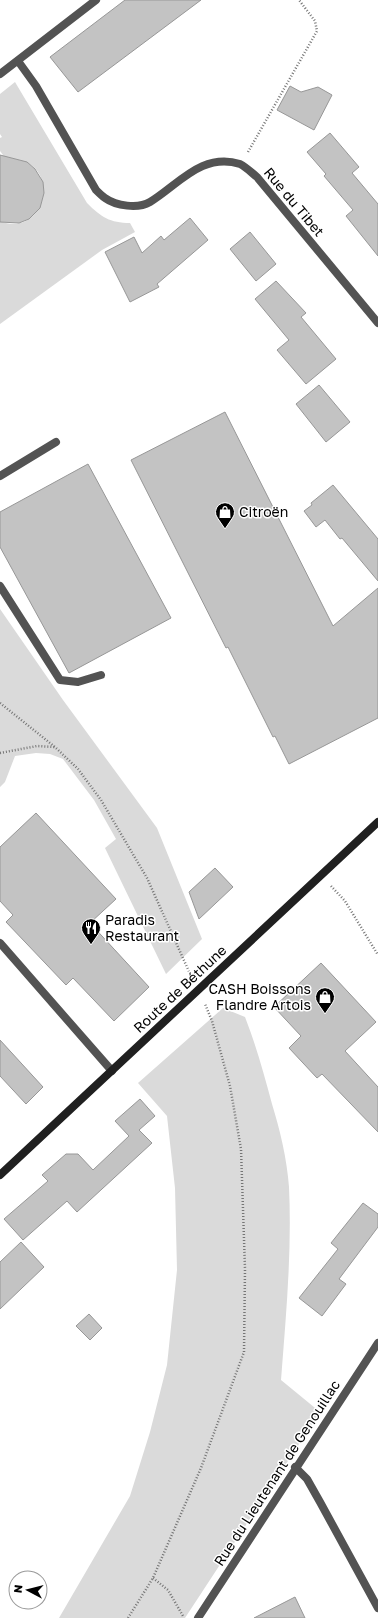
<svg xmlns="http://www.w3.org/2000/svg" width="378" height="1618" font-family="'Golos Text',sans-serif">
<rect width="100%" height="100%" fill="#fff"/>
<g fill="#dadada">
<path d="M15 82 87 203C101 217 110 223 130 223L135 232 102 250 0 324V221C47 240 65 156 6 159L0 151V138L2 137 0 134V94Z"/>
<polygon points="0,609 63,700 157,828 202,939 166,974 105,848 116,839 94,800 63,759 50,754 36,753 15,756 5,782 0,787"/>
<path d="M223 1008 245 1017C256 1045 264 1074 272 1104 280 1130 287 1159 289 1187 292 1251 286 1316 281 1380L320 1412 185 1618H59L130 1496 150 1432 167 1365 177 1270 175 1188 167 1116 138 1083Z"/>
</g>
<g fill="#c3c3c3" stroke="#979797">
<polygon points="125,0 201,0 78,92 50,57"/>
<polygon points="290,86 301,92 318,87 332,95 314,130 277,110"/>
<polygon points="330,133 359,167 352,173 378,204 378,256 346,216 353,210 324,176 326,174 307,152"/>
<polygon points="0,155 27,162 35,169 43,182 44,193 40,208 29,219 19,223 0,222"/>
<polygon points="190,218 208,240 157,284 159,287 130,302 105,252 134,237 142,253 161,236 164,240"/>
<polygon points="250,232 276,264 256,281 230,249"/>
<polygon points="276,281 306,313 301,317 336,359 306,384 277,350 289,340 255,299"/>
<polygon points="319,385 350,422 326,442 296,404"/>
<polygon points="225,412 333,626 378,588 378,718 289,764 275,736 273,737 228,647 226,648 131,460"/>
<polygon points="88,464 171,618 69,673 0,547 0,512"/>
<polygon points="333,485 378,539 378,581 342,538 340,539 325,520 316,527 304,511 312,505 311,503"/>
<polygon points="36,813 116,899 90,923 149,987 114,1021 73,978 66,985 6,922 13,915 0,901 0,847"/>
<polygon points="215,868 233,887 199,919 189,892"/>
<polygon points="321,963 376,1022 345,1051 378,1087 378,1132 322,1074 317,1078 289,1048 301,1036 274,1007"/>
<polygon points="0,1040 43,1087 26,1104 0,1076"/>
<polygon points="140,1099 155,1116 139,1130 152,1143 77,1212 67,1201 23,1240 4,1219 48,1181 42,1175 66,1154 78,1154 93,1170 129,1136 115,1121"/>
<polygon points="363,1203 378,1214 378,1227 339,1279 346,1284 322,1316 299,1298 338,1249 331,1243"/>
<polygon points="21,1242 44,1267 0,1309 0,1262"/>
<polygon points="89,1314 102,1328 90,1340 76,1326"/>
<polygon points="295,1597 305,1618 254,1618"/>
</g>
<g fill="none" stroke-linecap="round" stroke-linejoin="round">
<g stroke="#757575" stroke-width="2.5" stroke-dasharray="1 2" stroke-linecap="butt">
<polyline points="248,152 317,31 315,21 299,0"/>
<polyline points="0,703 55,747 78,769 101,800 147,878 191,976"/>
<polyline points="0,753 37,746 55,747"/>
<polyline points="331,886 345,901 378,955"/>
<polyline points="153,1578 168,1590 183,1616"/>
<polyline points="128,1618 153,1578 201,1468 244,1352 245,1269 241,1149 230,1086 212,1021 205,1004"/>
</g>
<g stroke="#535353" stroke-width="8">
<polyline points="0,476 56,442"/>
<polyline points="0,586 60,680 78,682 101,675"/>
<polyline points="0,943 112,1071"/>
</g>
<g stroke="#535353" stroke-width="8">
<path d="M18 61 36 86 96 190C99 193 102 196 105 198 116 206 138 209 150 202 178 185 202 152 240 164 246 167 252 173 257 177L378 323"/>
<polyline points="0,74 96,0"/>
<polyline points="295,1467 307,1479 320,1502 378,1608"/>
<polyline points="198,1618 378,1343"/>
</g>
<polyline stroke="#202020" stroke-width="8" points="0,1175 378,822"/>
</g>
<defs>
<symbol id="shop-pin" viewBox="-11 -11 22 30"><path d="M0 17L-7.5 6A9.5 9.5 0 1 1 7.5 6Z" fill="#000" stroke="#fff"/><path d="M-5-2.5h2.3a2.7 3.5 0 0 1 5.4 0H5L5.5 6h-11ZM-1.5-2.5h3a1.5 2.3 0 0 0-3 0Z" fill="#fff"/></symbol>
<symbol id="restaurant-pin" viewBox="-11 -11 22 30"><path d="M0 17L-7.5 6A9.5 9.5 0 1 1 7.5 6Z" fill="#000" stroke="#fff"/><path d="M-5-6h1v4h1v-4h1v4h1v-4h1v5L-1.5 .5V6h-2V.5L-5-1ZM5-6V6H3V1.5H1.5Q1.5-4 5-6Z" fill="#fff"/></symbol>
</defs>
<g fill-rule="evenodd">
<use href="#shop-pin" x="214" y="501" width="22" height="30"/>
<use href="#restaurant-pin" x="80" y="917" width="22" height="30"/>
<use href="#shop-pin" x="314" y="986" width="22" height="30"/>
</g>
<g text-anchor="middle" stroke-width="3" stroke-linejoin="round" paint-order="stroke">
<g font-size="14" fill="#000" stroke="#fff">
<text transform="translate(294 202) rotate(50)" y="5">Rue du Tibet</text>
<text transform="translate(180 989) rotate(-43)" y="5">Route de Béthune</text>
<text transform="translate(277 1473) rotate(-57)" y="5">Rue du Lieutenant de Genouillac</text>
</g>
<g font-size="14" fill="#000" stroke="#fff" text-anchor="start">
<text x="239" y="517">Citroën</text>
<text x="105" y="925">Paradis<tspan x="105" dy="16">Restaurant</tspan></text>
<text x="311" y="994" text-anchor="end">CASH Boissons<tspan x="311" dy="16">Flandre Artois</tspan></text>
</g>
</g>
<g transform="translate(28 1590) rotate(277)"><circle r="19" fill="#ffffff" stroke="#999999"/>
<path d="M0-3L7 15L0 10L-7 15Z" fill="#000000"/>
<text y="-6" font-size="11" font-weight="bold" text-anchor="middle" fill="#000000">N</text>
</g>
</svg>
